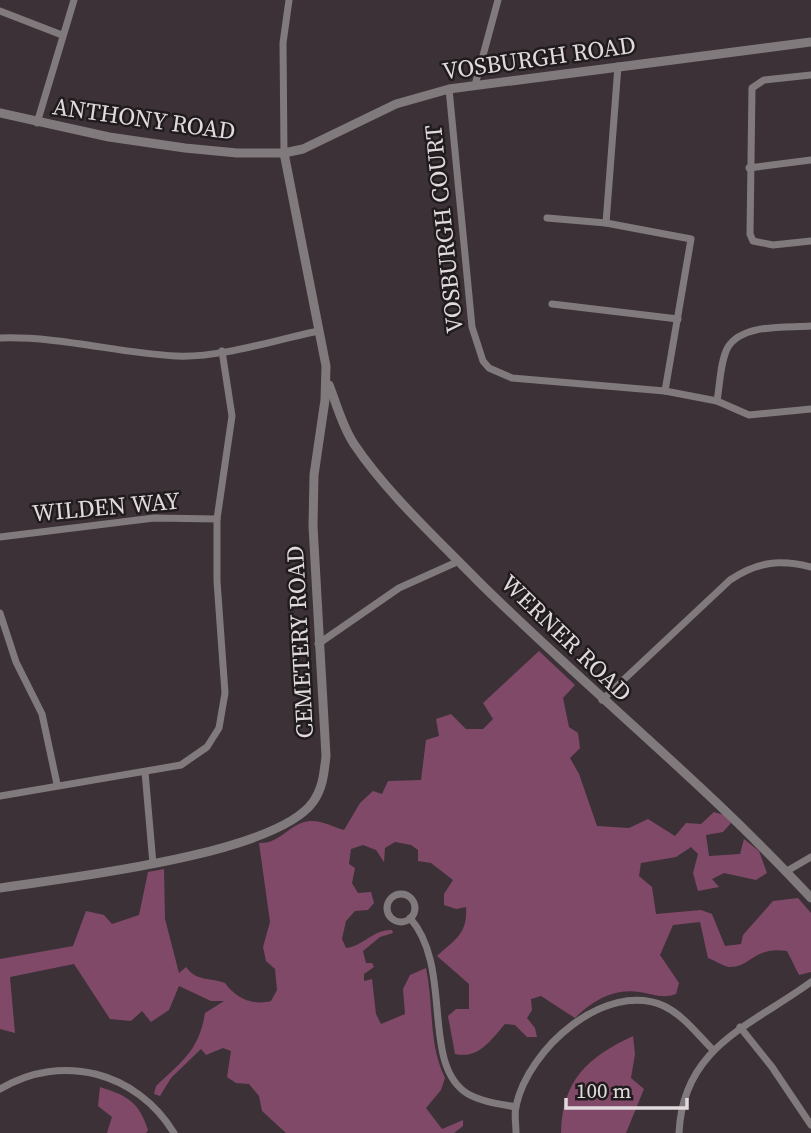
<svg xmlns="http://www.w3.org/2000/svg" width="811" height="1133" font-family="'Source Serif 4',serif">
<rect width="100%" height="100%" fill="#3c3137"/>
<g fill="#804968">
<path d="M539 651 575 685 563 698 569 727 578 733 580 748 570 758 579 774 597 826 629 828 648 819 675 836 686 823 701 824 714 812 724 815 731 823 723 832 706 835 709 856 740 854 744 839 759 851 767 873 756 880 724 873 712 879 719 887 698 891 693 873 698 854 691 847 676 857 641 863 639 876 652 887 656 914 701 910 712 914 725 946 741 944 743 935 773 901 798 898 811 913V972L799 975 787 951C753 946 751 968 729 967 723 966 714 960 708 958L700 922 673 925 660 955 679 983 676 994C662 999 654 994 639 992 614 988 592 1001 575 1018L541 996 531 999 532 1010 527 1018 535 1028 537 1037H527L515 1025 505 1024C490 1041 479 1059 455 1054L448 1016 456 1009H469V984L437 956C455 939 468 934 466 907L456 909 444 905V894L453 880 431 863 418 861V850L411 845 395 842 385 848 384 862 376 850 363 845 351 849 349 864 355 868 352 883 358 893 371 892 374 903 368 910 355 911 346 921 342 939 346 948C363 946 374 929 392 930L393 933 380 937 363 951 366 963H372L374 967 364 974V981L372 979 376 1014 381 1024 405 1014 403 989 410 975 426 968C434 1005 428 1043 445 1078L441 1090 426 1108 442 1129 463 1120V1126L454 1133H286L262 1111 259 1096 249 1084 236 1083 227 1077 231 1051 223 1048 206 1055 201 1049 171 1078 160 1096 154 1094 156 1086C181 1062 199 1051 205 1013L224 1001H211L179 986 169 1010 151 1022 142 1011 131 1021 110 1019 74 964 10 977 15 1033 0 1029V959L73 946 86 911 104 915 112 924 139 915 148 872 164 869 165 919 179 973 186 967C197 982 209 977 225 983 236 998 252 1006 271 1001L277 990 275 969 266 961 263 947 270 922 259 843C281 844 289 823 310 821 321 820 334 827 344 830L360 803 373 791 382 794 388 781 421 780 426 740 439 736 436 719 451 714 466 729H483L493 719 483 703Z"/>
<path d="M633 1036 635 1054 631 1078 644 1089 626 1133H561C562 1080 588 1057 633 1036Z"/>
<path d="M100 1087C128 1096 139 1102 148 1130L146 1133H107L112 1117 98 1106Z"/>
</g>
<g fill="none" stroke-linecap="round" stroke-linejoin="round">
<g stroke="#807a7d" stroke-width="7">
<polyline points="0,11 62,35"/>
<polyline points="811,75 764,80 752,88 750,234 753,241 773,245 811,241"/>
<polyline points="475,85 498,0"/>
<polyline points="449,89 472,327 483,361 489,368 512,378 665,391 717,401 749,415 811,409"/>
<polyline points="37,123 74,0"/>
<polyline points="284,153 283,43 289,0"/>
<polyline points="749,168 811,160"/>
<polyline points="547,218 606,223 691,239 665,391"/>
<polyline points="606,223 618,66"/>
<polyline points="552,304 678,319"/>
<path d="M0 338C60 336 117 353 176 356 223 358 273 340 319 331"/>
<path d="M717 401C720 385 720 361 728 347 743 323 787 328 811 326"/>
<polyline points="0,537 154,518 217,519"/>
<polyline points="0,613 16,662 42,714 57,784"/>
<polyline points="318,644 399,588 459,561"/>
<path d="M602 700 730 580C757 562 779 559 811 567"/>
<polyline points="145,772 153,864"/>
<polyline points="0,796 181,765 207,747 219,728 225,693 217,581 217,519 232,416 222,351"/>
<polyline points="787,871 811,857"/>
<circle cx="401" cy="908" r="14"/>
<path d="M410 918C454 968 420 1065 468 1094 482 1102 500 1104 516 1107"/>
<polyline points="740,1027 772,1067 811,1125"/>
<path d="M0 1089C62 1052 137 1072 174 1133"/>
<path d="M516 1133C516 1124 514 1114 516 1106 528 1049 605 980 664 1006 683 1015 698 1035 712 1049"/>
<path d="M679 1133C683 1046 751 1026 811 982"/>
</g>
<g stroke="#807a7d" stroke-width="9">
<polyline points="0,113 109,137 185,148 237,153 284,153 303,149 396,104 449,89 811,42"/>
<path d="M329 385C337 405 342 426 354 444 386 492 437 539 478 581 587 689 707 785 811 898"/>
<path d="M0 888C66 878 275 855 313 802 323 788 324 773 326 756L313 526 314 475 325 400 326 366 284 153"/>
</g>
</g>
<g text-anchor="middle" stroke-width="5" stroke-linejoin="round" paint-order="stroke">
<g font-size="24" fill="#e1dadd" stroke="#201b1d">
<text transform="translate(539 58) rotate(-8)" y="8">VOSBURGH ROAD</text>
<text transform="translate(144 119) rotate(8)" y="8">ANTHONY ROAD</text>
<text transform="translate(444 229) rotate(-96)" y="8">VOSBURGH COURT</text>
<text transform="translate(106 507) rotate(-5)" y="8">WILDEN WAY</text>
<text transform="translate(566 638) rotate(44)" y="8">WERNER ROAD</text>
<text transform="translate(300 642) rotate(-93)" y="8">CEMETERY ROAD</text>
</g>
</g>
<path d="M566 1098v10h121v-10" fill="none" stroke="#e1dadd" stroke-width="3.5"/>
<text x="576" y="1098" font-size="21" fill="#e1dadd" stroke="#201b1d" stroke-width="5" paint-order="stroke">100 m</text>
</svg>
